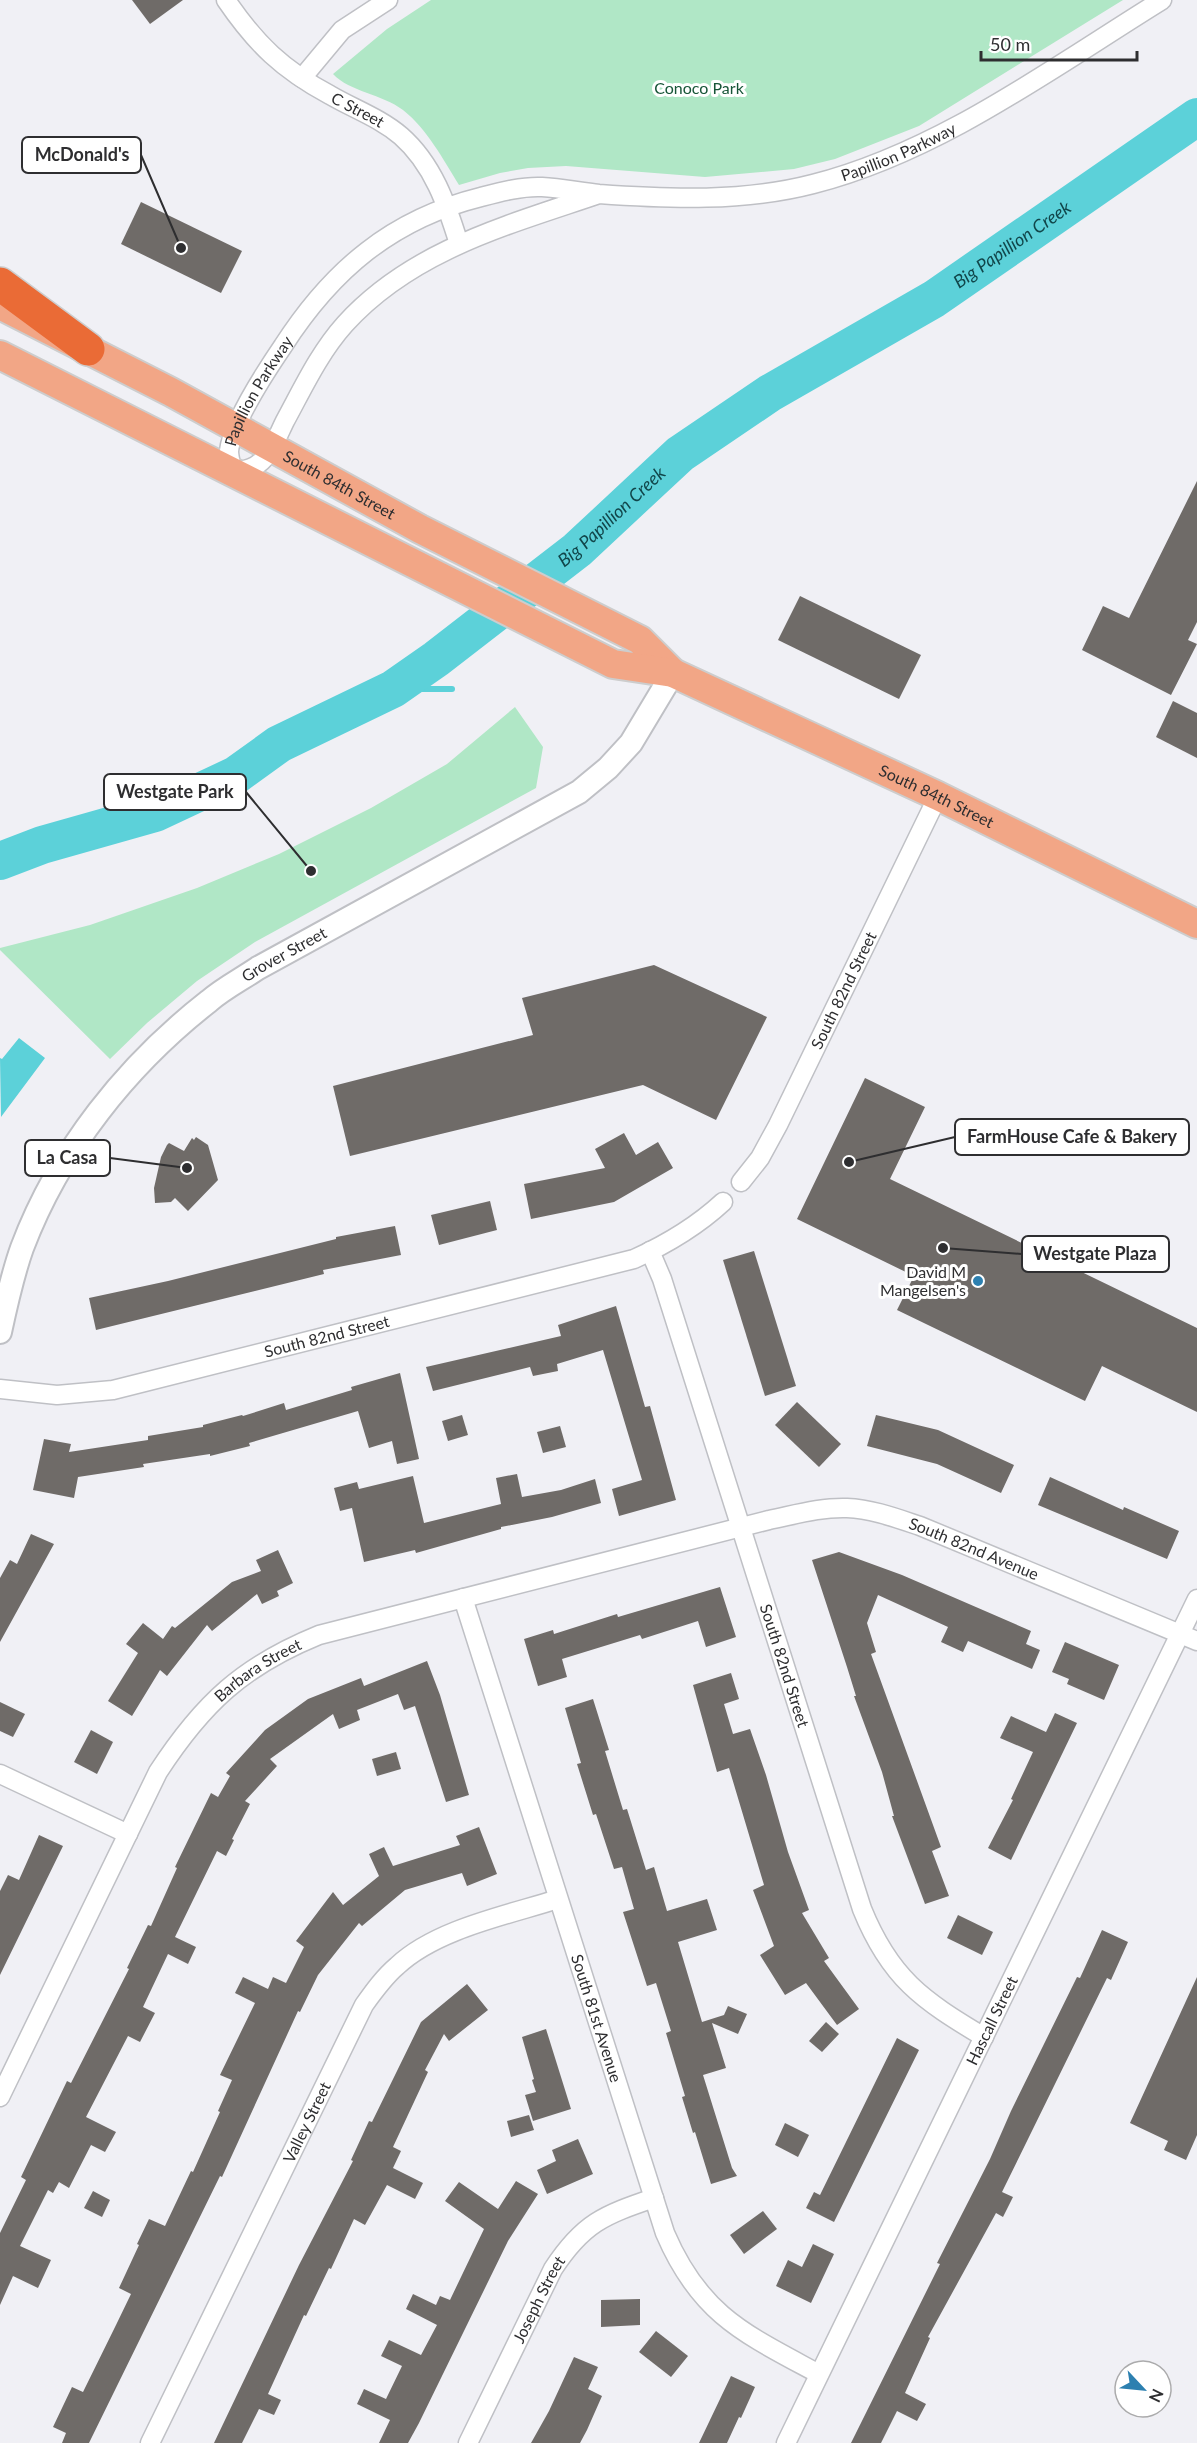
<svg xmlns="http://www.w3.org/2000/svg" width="1197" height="2443" font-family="Lato,sans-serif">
<rect width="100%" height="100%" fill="#f0f0f5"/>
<g fill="#b0e7c6">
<path d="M431 0H1123L919 126 835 159 794 169 705 177 566 166 528 168 500 173 459 185C443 159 427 129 403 110 382 94 350 92 333 74L387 29Z"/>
<polygon points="515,707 543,747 536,788 255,942 197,981 147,1023 110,1059 0,950 0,948 90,925 197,888 279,854 371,808 447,764"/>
</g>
<polygon fill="#5cd1d9" points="19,1038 45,1058 1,1117 0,1058 2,1059"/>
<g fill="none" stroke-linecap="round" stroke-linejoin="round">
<polyline stroke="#5cd1d9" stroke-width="6" points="393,689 452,689"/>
<path stroke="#5cd1d9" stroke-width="38" id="s1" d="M0 861 42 845 155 813 236 775 279 744 393 689 436 659 577 550 680 454 770 393 934 299 1197 117"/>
</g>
<g fill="#6f6b68">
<polygon points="132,0 183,0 150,24"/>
<polygon points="141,202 242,251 221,293 121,244"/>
<polygon points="1197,481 1197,622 1188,640 1197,644 1171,695 1082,650 1103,606 1129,618"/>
<polygon points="800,596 921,655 899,699 778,640"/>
<polygon points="1173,701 1197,713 1197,758 1156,737"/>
<polygon points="654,965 767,1017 716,1120 643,1085 350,1156 333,1086 533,1035 522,998"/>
<polygon points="865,1078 925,1107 890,1179 1197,1328 1197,1412 1102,1366 1085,1401 897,1310 914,1276 797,1219"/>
<polygon points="624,1133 636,1155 658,1142 673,1168 614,1202 531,1219 524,1184 605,1168 595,1149"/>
<polygon points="196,1137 208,1145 218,1180 188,1211 175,1198 171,1202 155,1203 154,1188 161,1157 167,1145 169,1143 184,1151 192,1138 194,1140"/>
<polygon points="490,1201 497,1230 439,1245 431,1215"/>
<polygon points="395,1226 401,1255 323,1270 324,1274 96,1330 89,1298 168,1281 336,1239 336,1237"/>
<polygon points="754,1251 796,1386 765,1396 723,1260"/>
<polygon points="616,1306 645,1407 650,1406 676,1500 619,1516 612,1489 642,1480 603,1350 557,1364 558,1371 533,1376 530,1367 433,1391 426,1367 561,1336 558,1325"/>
<polygon points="400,1373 419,1459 397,1464 392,1441 369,1448 358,1411 249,1443 250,1446 210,1456 210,1454 143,1464 144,1467 78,1477 74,1498 33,1490 44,1439 71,1444 69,1452 148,1440 148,1436 203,1427 203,1425 242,1415 243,1416 284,1403 286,1410 352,1390 351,1387"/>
<polygon points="797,1402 841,1444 819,1467 775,1425"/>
<polygon points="462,1415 468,1435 448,1441 442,1421"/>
<polygon points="876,1415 938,1430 1014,1465 1001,1493 937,1464 867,1446"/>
<polygon points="560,1426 566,1447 543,1453 537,1432"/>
<polygon points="517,1474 522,1497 561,1490 595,1479 601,1503 552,1517 501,1527 501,1529 416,1553 415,1550 364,1562 352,1508 340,1511 334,1488 357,1482 359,1489 413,1476 424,1523 501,1504 496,1478"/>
<polygon points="1050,1477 1123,1510 1124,1507 1179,1531 1167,1559 1038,1505"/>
<polygon points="31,1534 54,1544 0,1642 0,1578 10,1560 17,1564"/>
<polygon points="278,1550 293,1583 277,1591 279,1596 262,1604 257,1594 212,1631 207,1625 167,1676 160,1670 132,1716 108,1701 138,1653 126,1644 143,1623 163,1639 172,1626 175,1628 232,1582 261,1571 256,1560"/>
<polygon points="839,1552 902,1575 1031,1631 1026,1644 1040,1650 1032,1669 968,1641 963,1652 941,1642 948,1627 878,1595 867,1623 876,1652 871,1654 941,1847 932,1851 949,1896 925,1904 892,1816 894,1816 882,1772 854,1696 856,1696 847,1667 812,1560"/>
<polygon points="720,1587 736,1637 706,1647 698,1621 642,1639 640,1635 562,1659 567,1677 538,1686 524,1639 553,1630 554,1634 617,1614 618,1617"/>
<polygon points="1065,1642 1119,1665 1104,1700 1067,1684 1069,1679 1052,1672"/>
<polygon points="427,1661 440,1695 469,1795 446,1802 415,1706 404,1710 398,1694 357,1710 360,1720 339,1729 333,1714 270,1759 277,1766 245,1801 250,1804 232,1839 234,1840 226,1856 217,1851 175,1937 196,1947 188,1964 168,1954 143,2007 155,2013 140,2042 128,2036 86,2117 116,2132 105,2152 91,2145 69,2188 59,2182 53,2193 48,2190 20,2246 51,2260 38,2288 13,2276 0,2305 0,2233 26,2180 21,2177 67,2081 71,2083 129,1969 127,1968 148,1925 151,1926 177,1868 175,1867 211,1793 218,1797 230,1776 226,1773 265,1730 308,1699 361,1678 364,1686"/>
<polygon points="731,1673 739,1699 724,1704 733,1734 750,1729 766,1775 788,1852 809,1910 802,1913 829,1958 824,1961 859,2009 837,2025 806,1983 785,1995 760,1955 774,1946 753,1890 764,1885 729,1768 717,1772 693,1685"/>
<polygon points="593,1699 609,1750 605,1751 623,1810 627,1809 646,1870 654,1867 667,1911 707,1899 717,1930 678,1942 702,2022 724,2015 728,2006 747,2014 738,2034 712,2023 726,2068 703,2075 732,2168 737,2176 711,2184 695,2132 693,2133 682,2097 685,2096 666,2033 671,2031 656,1983 647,1986 623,1912 634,1909 622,1867 614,1869 596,1814 593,1815 577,1764 581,1763 565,1708"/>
<polygon points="0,1702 25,1714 13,1737 0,1731"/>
<polygon points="1055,1713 1077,1723 1011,1860 988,1848 1013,1800 1011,1799 1033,1752 1000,1738 1011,1716 1046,1732"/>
<polygon points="91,1730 113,1742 97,1774 74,1762"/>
<polygon points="396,1752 401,1769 377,1776 372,1759"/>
<polygon points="479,1827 497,1874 467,1886 462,1873 405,1890 362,1926 359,1923 318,1975 300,2012 298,2011 222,2177 220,2176 89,2443 62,2443 66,2433 53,2427 72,2387 83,2392 116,2325 131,2294 119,2288 139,2245 137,2244 149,2219 165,2226 191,2171 193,2172 220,2112 218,2111 232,2080 220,2075 255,2003 235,1993 243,1977 268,1989 273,1977 286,1983 304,1947 296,1941 333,1892 343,1905 379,1876 369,1854 384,1847 393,1866 460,1845 456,1836"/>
<polygon points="39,1835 63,1846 0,1975 0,1891 8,1875 19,1880"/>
<polygon points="958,1915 993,1932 982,1955 947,1938"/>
<polygon points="1102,1930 1128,1942 1111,1980 1107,1978 1002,2192 1013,2197 1003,2217 996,2213 928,2337 930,2338 905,2393 926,2404 917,2421 897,2411 881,2443 851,2443 940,2264 937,2263 990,2159 1011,2111 1077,1977 1080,1978"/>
<polygon points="1197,1977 1197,2135 1186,2160 1164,2150 1168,2141 1130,2123"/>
<polygon points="467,1984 488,2010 449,2041 444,2034 425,2070 428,2072 393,2147 401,2151 393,2168 423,2183 415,2199 387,2185 365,2225 354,2219 331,2269 329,2268 306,2316 304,2315 268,2394 281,2400 274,2415 259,2409 242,2443 214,2443 299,2265 353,2161 351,2160 369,2121 372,2122 421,2022"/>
<polygon points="826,2022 839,2034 822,2052 809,2041"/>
<polygon points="546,2029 571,2109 533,2121 525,2095 536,2092 532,2080 534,2079 522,2037"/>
<polygon points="897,2038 919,2050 834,2222 806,2208 814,2192 820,2195"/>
<polygon points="529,2115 534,2130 511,2137 507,2121"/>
<polygon points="785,2123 809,2135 798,2157 775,2145"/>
<polygon points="578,2139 593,2174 547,2194 537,2170 556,2161 552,2150"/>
<polygon points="516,2181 538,2194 508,2241 419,2423 408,2443 379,2443 390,2420 357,2404 364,2389 386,2399 402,2366 381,2356 389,2340 421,2355 437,2325 406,2309 413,2294 436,2305 440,2296 450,2300 484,2229 445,2201 459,2182 498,2209"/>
<polygon points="93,2191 110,2200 102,2217 84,2208"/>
<polygon points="763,2211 777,2229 744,2254 730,2235"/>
<polygon points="813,2244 834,2254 811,2303 776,2286 788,2260 802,2267"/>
<polygon points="640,2299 640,2325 601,2327 601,2300"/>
<polygon points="656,2331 688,2356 671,2377 639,2352"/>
<polygon points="574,2357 598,2367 588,2389 602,2396 587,2430 580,2443 531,2443 549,2411"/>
<polygon points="731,2376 755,2387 741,2418 739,2417 727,2443 699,2443"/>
</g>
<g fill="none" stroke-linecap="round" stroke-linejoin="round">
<defs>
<g id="minor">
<path id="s2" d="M226 0C256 44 283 70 330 95 354 109 380 118 401 136 433 164 447 205 459 244"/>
<polyline points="302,78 342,30 388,0"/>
<path id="s3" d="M599 194C508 225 412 250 345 324 319 353 303 388 285 421 278 435 271 455 258 464 252 469 240 471 233 474 232 467 229 458 229 451 232 422 266 371 283 346 332 270 392 219 481 197 500 192 522 186 542 187 561 188 580 192 599 194 669 199 744 202 813 184 939 152 1052 68 1162 0"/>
<path id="s4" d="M741 1182 760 1158 778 1125 938 796"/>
<path id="s5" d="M650 1251 662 1279 862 1909C890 1978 922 2000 984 2037"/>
<path id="s6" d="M0 1389 57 1395 113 1390 634 1259C667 1244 696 1227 723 1202"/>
<path id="s7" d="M463 1598 665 2233C700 2315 745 2334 819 2374"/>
<polyline points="0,1774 128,1834"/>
<path id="s8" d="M0 2097 158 1772C203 1703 243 1666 319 1635L769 1520C794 1515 821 1507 847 1508 872 1509 896 1518 920 1526L1197 1641"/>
<path id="s9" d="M150 2443 364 2005C374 1991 384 1977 397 1966 436 1929 508 1915 558 1899"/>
<path id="s10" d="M468 2443 553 2269C583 2223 604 2215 654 2198"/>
<path id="s11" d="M786 2443 1197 1599"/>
</g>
<g id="tertiary">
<path id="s12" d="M0 1332C6 1304 12 1276 22 1248 59 1150 127 1065 209 1001 224 988 242 979 258 968L579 792 608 768 631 743 673 673"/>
</g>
<g id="primary">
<path id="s13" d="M0 305 171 392 420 529 640 640 673 673"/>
<path id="s14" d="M0 355 613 664 673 673 938 796 1197 924"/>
</g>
<polyline id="motorway" points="0,284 88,349"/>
</defs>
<use href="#minor" stroke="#bfc0c5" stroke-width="21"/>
<use href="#tertiary" stroke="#bfc0c5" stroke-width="26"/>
<use href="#primary" stroke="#cdcdcd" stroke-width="32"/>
<use href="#motorway" stroke="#cdcdcd" stroke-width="36"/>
<use href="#minor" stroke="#fff" stroke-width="18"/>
<use href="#tertiary" stroke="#fff" stroke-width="22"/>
<use href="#primary" stroke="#f2a686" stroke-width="28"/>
<use href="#motorway" stroke="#ea6b36" stroke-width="33"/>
</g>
<circle fill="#2d80b0" stroke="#fff" stroke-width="2" cx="978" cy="1281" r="6"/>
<g text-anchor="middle" stroke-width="6" stroke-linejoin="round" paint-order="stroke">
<g font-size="16" fill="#165537" stroke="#fff">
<text x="699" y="94">Conoco Park</text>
</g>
<g font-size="16" fill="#2e2e30" stroke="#fff">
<text dy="6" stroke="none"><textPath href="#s2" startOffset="174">C Street</textPath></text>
<text dy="6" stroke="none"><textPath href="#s3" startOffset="1304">Papillion Parkway</textPath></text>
<text dy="6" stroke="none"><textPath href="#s3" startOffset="572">Papillion Parkway</textPath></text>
<text dy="6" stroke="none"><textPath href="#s13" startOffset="384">South 84th Street</textPath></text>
<text dy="6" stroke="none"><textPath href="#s14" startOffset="1038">South 84th Street</textPath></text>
<text dy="6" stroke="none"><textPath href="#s12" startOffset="489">Grover Street</textPath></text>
<text dy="6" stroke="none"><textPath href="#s4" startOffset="218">South 82nd Street</textPath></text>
<text dy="6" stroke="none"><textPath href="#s6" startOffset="334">South 82nd Street</textPath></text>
<text dy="6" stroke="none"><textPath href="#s8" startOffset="1254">South 82nd Avenue</textPath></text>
<text dy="6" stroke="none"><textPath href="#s5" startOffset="436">South 82nd Street</textPath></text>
<text dy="6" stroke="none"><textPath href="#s8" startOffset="506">Barbara Street</textPath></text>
<text dy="6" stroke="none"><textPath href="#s7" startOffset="441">South 81st Avenue</textPath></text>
<text dy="6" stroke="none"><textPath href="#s11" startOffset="470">Hascall Street</textPath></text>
<text dy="6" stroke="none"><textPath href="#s9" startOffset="357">Valley Street</textPath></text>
<text dy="6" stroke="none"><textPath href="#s10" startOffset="160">Joseph Street</textPath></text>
</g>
<g font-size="16" fill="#2e2e30" stroke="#fff" text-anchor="end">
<text x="966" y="1278">David M<tspan x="966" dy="18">Mangelsen's</tspan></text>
</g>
<g font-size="18" font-style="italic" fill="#11464a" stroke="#fff">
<text dy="6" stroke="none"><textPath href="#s1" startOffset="1196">Big Papillion Creek</textPath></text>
<text dy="6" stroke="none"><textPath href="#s1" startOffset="710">Big Papillion Creek</textPath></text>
</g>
</g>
<path fill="none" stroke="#2e2e30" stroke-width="2" d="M181 248L141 155M311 871L246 792M849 1162L955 1137M187 1168L110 1158M943 1248L1022 1254"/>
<g fill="#2e2e30" stroke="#fff" stroke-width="2">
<circle cx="181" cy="248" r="6"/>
<circle cx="311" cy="871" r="6"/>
<circle cx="849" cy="1162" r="6"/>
<circle cx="187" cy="1168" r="6"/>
<circle cx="943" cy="1248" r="6"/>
</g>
<g fill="#fff" stroke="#2e2e30" stroke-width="2">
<rect x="22" y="137" width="119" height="36" rx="6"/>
<rect x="104" y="774" width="142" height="36" rx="6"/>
<rect x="955" y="1119" width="234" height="36" rx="6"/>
<rect x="25" y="1140" width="85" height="36" rx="6"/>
<rect x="1022" y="1236" width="147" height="36" rx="6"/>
</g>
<g font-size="18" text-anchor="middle" font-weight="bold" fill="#2e2e30">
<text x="82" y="161">McDonald's</text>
<text x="175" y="798">Westgate Park</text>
<text x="1072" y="1143">FarmHouse Cafe &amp; Bakery</text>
<text x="67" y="1164">La Casa</text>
<text x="1095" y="1260">Westgate Plaza</text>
</g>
<g transform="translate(1143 2389) rotate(116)"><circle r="28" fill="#ffffff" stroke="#ababac" stroke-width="1.5"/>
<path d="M0-4.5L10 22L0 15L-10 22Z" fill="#2d80b0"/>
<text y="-9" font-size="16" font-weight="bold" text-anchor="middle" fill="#2e2e30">N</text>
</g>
<path d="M981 51v9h156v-9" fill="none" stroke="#2e2e30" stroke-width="3"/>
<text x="990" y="51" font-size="18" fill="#2e2e30" stroke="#ffffff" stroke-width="4.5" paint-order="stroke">50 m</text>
</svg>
